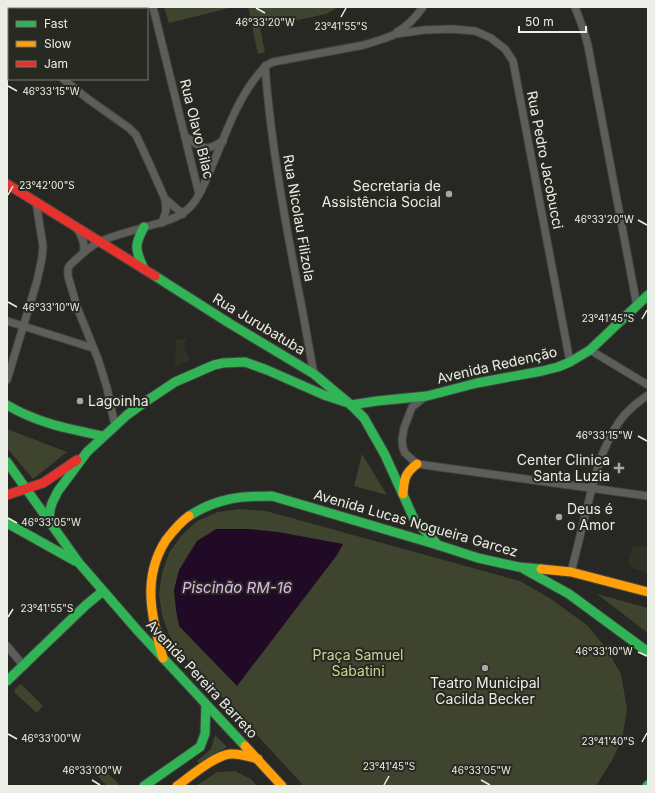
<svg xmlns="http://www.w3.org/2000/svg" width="655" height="793" font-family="Inter,sans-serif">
<rect width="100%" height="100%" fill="#272824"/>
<g fill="#303226">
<polygon points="187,338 184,348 190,360 175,367 176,340"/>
<polygon points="639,545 648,548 648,573 632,568 633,566 628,564 633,546 639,548"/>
</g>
<g fill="#3e442e">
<polygon points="164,7 234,7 169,23"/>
<polygon points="248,7 339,7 326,14 260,28 265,52 258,54"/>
<polygon points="7,429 67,452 33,479 7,448"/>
<polygon points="362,454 387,495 354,486"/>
<polygon points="240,509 266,511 520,581 551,599 588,626 606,648 621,674 627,709 622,740 611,762 596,786 304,786 181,653 169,635 162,615 159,594 162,573 169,553 181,536 197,521 218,512"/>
<polygon points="597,594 648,608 648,633"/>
<polygon points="21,684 43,706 37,713 15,693 15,689"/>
<polygon points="215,735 227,747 211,756 200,764 197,761 211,749"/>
<polygon points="99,765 119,784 117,786 107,786 93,771"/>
<polygon points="235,771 251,779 257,786 196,786 217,772"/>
</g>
<polygon fill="#200a26" points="216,529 248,529 278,532 343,544 337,555 237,686 179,626 176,610 174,590 179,570 197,541"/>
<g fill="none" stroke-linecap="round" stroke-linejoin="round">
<defs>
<g id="street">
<polyline points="153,7 199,194"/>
<polyline points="575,7 584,31 588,46 637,306"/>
<polyline points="9,9 16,7"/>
<path d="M397 32C408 26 416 17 423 7"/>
<path d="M265 66C271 145 285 221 300 298 305 323 309 349 314 374"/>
<polyline points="63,79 88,99 129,128 136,135 150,165 165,199 166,211 162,223"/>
<path d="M185 136C193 142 201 150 211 147 215 146 219 143 223 141"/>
<polyline points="165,199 183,214"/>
<path d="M78 230C82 237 86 245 83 253"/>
<polyline points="7,321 93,348"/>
<polyline points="590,350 648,385"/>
<polyline points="7,380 37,281 42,258 43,246 36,202"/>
<polyline points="425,397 412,407 404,428 402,440 403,448 405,453 417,464 648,496"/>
<path d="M115 426 107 388 98 359 77 307 68 276V268L70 265C79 257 88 247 99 242 112 236 128 232 142 228 161 222 183 219 195 201 200 194 204 185 207 177 223 143 234 104 257 76 262 70 265 65 273 62L364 45 386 38 396 34 424 30 452 29 475 31 491 38 505 49 513 61 570 362"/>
<path d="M571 572C577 550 582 527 588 504 595 475 602 447 619 422 627 410 637 403 648 395"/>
<polyline points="7,646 23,665"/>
</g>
<g id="fast">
<path d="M144 227C134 245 135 250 144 269"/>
<polyline points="155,276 229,323 314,374 351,405 364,418 385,455 414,519 438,545 478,558 519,567 541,569"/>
<path d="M7 405C37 423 69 429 103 436"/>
<polyline points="351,405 377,401 427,396 477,383 542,371 558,367 570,362 590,350 648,295"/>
<polyline points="7,462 79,563 138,631 245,746"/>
<path d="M189 516C217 498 240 496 272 496L438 545"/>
<polyline points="49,522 50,510 52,503 58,491 87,452 127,415 145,402 175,382 214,365 223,363 245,362 267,370 324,395 345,402"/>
<polyline points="7,523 75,561"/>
<polyline points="524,569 569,594 648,652"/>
<polyline points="7,681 86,605 103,591"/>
<polyline points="144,786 200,747 205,734 206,705"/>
<polyline points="647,786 648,785"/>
</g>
<g id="slow">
<path d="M403 494C404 479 405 473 417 464"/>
<polyline points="541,569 571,572 648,592"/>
<path d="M163 658C152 617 141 579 166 540 173 531 180 522 189 516"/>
<polyline points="245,746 282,786"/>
<path d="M177 786C191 776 214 756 230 754 240 753 249 757 258 759"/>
</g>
<g id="jam">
<polyline points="7,184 155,276"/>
<polyline points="7,495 43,483 77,460"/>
</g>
</defs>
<use href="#street" stroke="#444541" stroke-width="9"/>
<use href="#fast" stroke="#444541" stroke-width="11"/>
<use href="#slow" stroke="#444541" stroke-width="11"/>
<use href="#jam" stroke="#444541" stroke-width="11"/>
<use href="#street" stroke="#5d5e5a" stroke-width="7"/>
<use href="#fast" stroke="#30b455" stroke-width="9"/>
<use href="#slow" stroke="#ff9f0a" stroke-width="9"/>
<use href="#jam" stroke="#e5322d" stroke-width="9"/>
</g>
<path fill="none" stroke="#ebede7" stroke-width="1.5" d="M256 8 265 13M341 17 346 8M8 86 17 91M8 195 13 186M638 220 647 225M8 302 17 307M642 319 647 310M638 436 647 441M8 518 17 523M8 617 13 609M638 652 647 656M8 734 17 739M642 742 647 733M92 780 100 785M481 780 490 785M384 785 389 776"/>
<g fill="#a6a8a3" stroke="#282a22" stroke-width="1.5">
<circle cx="449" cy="194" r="4"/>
<circle cx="80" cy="401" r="4"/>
<path d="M617 462h4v4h4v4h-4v4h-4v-4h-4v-4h4z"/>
<circle cx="559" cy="517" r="4"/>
<circle cx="485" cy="668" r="4"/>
</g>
<g text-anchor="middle" stroke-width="4" stroke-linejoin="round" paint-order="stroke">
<g font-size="14" fill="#ebede7" stroke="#282a22">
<text transform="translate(197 129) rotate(76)" y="5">Rua Olavo Bilac</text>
<text transform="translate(545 160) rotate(79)" y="5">Rua Pedro Jacobucci</text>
<text transform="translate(299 218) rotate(80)" y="5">Rua Nicolau Filizola</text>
<text transform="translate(259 324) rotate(31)" y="5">Rua Jurubatuba</text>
<text transform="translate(497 365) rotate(-13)" y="5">Avenida Redenção</text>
<text transform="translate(416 523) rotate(16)" y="5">Avenida Lucas Nogueira Garcez</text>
<text transform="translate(202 679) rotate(47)" y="5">Avenida Pereira Barreto</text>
</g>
<g font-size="14" fill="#ebede7" stroke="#282a22" text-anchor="end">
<text x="441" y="191">Secretaria de<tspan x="441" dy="16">Assistência Social</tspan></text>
<text x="88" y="406" text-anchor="start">Lagoinha</text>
<text x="610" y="465">Center Clinica<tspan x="610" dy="16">Santa Luzia</tspan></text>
<text x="567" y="514" text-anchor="start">Deus é<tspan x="567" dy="16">o Amor</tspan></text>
<text x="485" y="688" text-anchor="middle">Teatro Municipal<tspan x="485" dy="16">Cacilda Becker</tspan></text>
</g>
<g font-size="14" fill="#c8d890" stroke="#282a22">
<text x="358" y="660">Praça Samuel<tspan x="358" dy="16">Sabatini</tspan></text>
</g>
<g font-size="15" font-style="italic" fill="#e3b5f1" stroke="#282a22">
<text x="237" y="593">Piscinão RM-16</text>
</g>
</g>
<g font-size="10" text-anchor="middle" fill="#ebede7" stroke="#282a22" stroke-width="4" stroke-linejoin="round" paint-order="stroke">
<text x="265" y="26">46°33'20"W</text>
<text x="341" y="30">23°41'55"S</text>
<text x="51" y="95">46°33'15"W</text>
<text x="47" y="189">23°42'00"S</text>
<text x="604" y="223">46°33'20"W</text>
<text x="51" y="311">46°33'10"W</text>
<text x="608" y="322">23°41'45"S</text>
<text x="604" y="439">46°33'15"W</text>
<text x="51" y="526">46°33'05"W</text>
<text x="47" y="612">23°41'55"S</text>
<text x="604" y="655">46°33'10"W</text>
<text x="51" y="742">46°33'00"W</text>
<text x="608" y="745">23°41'40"S</text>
<text x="389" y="770">23°41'45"S</text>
<text x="92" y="774">46°33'00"W</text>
<text x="481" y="774">46°33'05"W</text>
</g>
<rect width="655" height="793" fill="none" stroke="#ebede7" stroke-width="16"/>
<rect x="8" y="8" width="140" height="72" fill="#282a22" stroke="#767871"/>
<rect x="16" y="21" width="20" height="6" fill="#30b455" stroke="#767871"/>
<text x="44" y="28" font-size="12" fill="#ebede7">Fast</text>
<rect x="16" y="41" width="20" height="6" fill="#ff9f0a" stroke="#767871"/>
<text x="44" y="48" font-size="12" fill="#ebede7">Slow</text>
<rect x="16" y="61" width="20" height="6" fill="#e5322d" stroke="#767871"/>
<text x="44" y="68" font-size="12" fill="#ebede7">Jam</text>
<path d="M519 26v6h67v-6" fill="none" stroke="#ebede7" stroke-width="2"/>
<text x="525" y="26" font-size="12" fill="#ebede7" stroke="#282a22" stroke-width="3" paint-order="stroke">50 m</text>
</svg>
